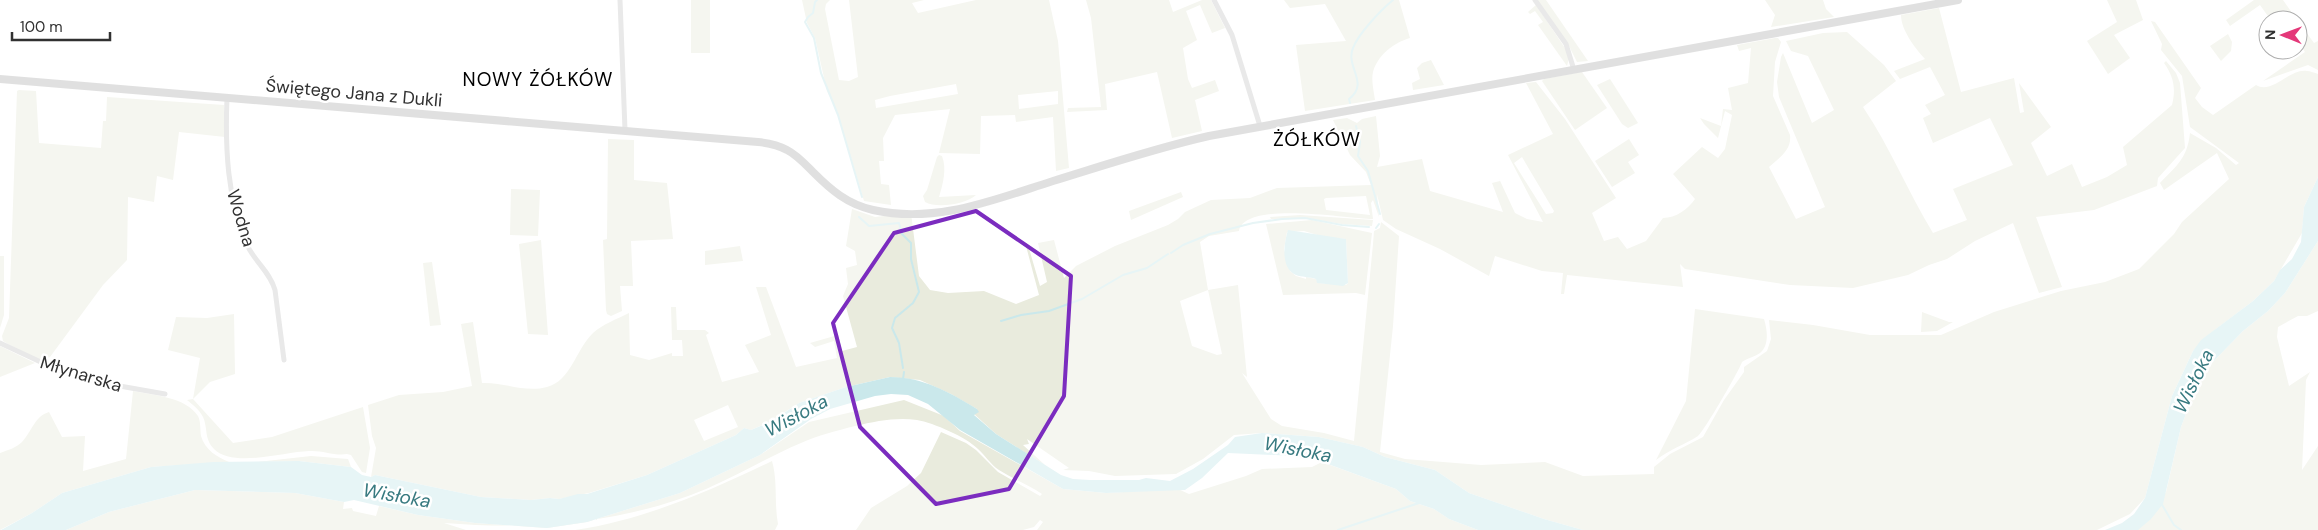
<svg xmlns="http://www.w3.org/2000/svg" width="2318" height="530" font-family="'DM Sans',sans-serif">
<rect width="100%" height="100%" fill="#fff"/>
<g fill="#e9ebdd" fill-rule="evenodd">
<rect x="691" y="0" width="19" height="53"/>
<path d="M802 0H830L826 4 825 9 839 80 849 81 858 77 849 0H924L912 3 918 13 976 0H1049L1058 41 1069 168 1056 171 1053 117 1016 122 1015 115 981 116 980 154 939 153 950 109 895 115 883 138 884 161H879L881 184 889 185 891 205 864 201 837 111 827 91 815 38 807 23ZM956 84 958 94 876 108 875 100 890 96ZM1058 91V104L1019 109 1018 95Z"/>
<polygon points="1086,0 1169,0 1173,12 1202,0 1211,0 1225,28 1212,33 1200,5 1186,11 1197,40 1183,48 1188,79 1192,88 1215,80 1219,91 1195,100 1202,131 1172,138 1157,72 1105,84 1107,110 1067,112 1068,108 1101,107 1091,18"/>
<path d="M1284 0H1399L1410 38C1393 43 1378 55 1373 72 1371 80 1374 92 1375 100L1305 111 1296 45 1346 41 1325 4 1290 8Z"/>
<polygon points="1537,0 1546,0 1588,61 1577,62 1569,46"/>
<polygon points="1765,0 1823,0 1826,9 1834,17 1771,27 1775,15"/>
<polygon points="2107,0 2136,0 2143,20 2114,35 2130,58 2108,74 2087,41 2117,22"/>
<polygon points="2254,0 2283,0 2297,20 2283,20 2278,13 2270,19 2260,5 2230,26 2226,20"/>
<polygon points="1536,5 1567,51 1569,58 1567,66 1538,25 1543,22 1535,11 1530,14 1528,12"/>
<path d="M1939 8 1961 92 2014 78 2020 113 2024 112 2019 83 2051 127 2031 143 2047 176 2072 164 2082 187 2107 177 2127 165 2123 147 2172 105C2176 89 2174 77 2164 63L2166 61 2176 73 2180 83 2185 148 2158 178 2157 186 2094 210 2036 217 2062 287 2039 293 2013 223 1975 241 1947 259 1929 265 1908 275 1853 288 1790 285 1685 269 1680 264 1683 287 1567 275 1564 294H1561L1563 273 1542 271 1495 256 1489 276 1440 249 1396 229 1383 220 1377 194 1379 217 1373 200 1371 203 1373 219C1349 219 1244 200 1239 231L1209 236 1200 242 1208 290 1238 285 1247 377 1242 373 1271 419 1282 426 1324 433 1354 441 1373 244 1374 231 1380 228 1381 222 1399 236 1393 326 1380 452 1405 459 1481 465 1545 462 1583 476 1654 474V467L1670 454 1703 437 1724 400 1744 372V367L1767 351 1771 339 1769 320 1813 325 1870 335H1941L1994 312 2061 291 2105 282 2139 269 2174 234 2182 222 2229 179 2217 153 2164 190 2160 183C2177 165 2187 159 2190 133L2216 148 2236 165 2239 163 2190 127 2182 76 2161 50 2162 44 2151 21 2155 22 2201 88 2195 98 2202 107 2213 115 2256 85C2272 95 2290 68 2307 71 2310 71 2315 73 2318 74V177L2304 207 2302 233 2274 281 2253 301 2216 329 2193 351 2172 396 2145 498 2130 514 2097 530H1583L1544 519 1469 493 1435 470 1385 457 1363 447 1319 437 1262 433 1234 435 1203 459 1176 474 1115 476 1089 471 1063 470 1069 468 1027 439 1029 444 1023 445 1045 465 996 434 974 414 977 409 951 394 920 380 890 377 846 387 799 403 771 421 751 430 744 428 736 435 647 475 589 493 559 499 550 498 531 500 481 497 375 475 371 477 376 448 372 436 368 405 399 395 443 392 472 386 461 324 473 322 482 383C504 382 525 393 547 387 571 381 576 349 593 333 603 324 617 319 629 313L630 355 649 360 672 353V356H683L682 340H672L671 307H676L677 330H705L709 333 706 335 722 382 759 372 745 345 771 335 756 287H766L796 367 837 358 834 341 815 347 810 343 838 335 842 351 857 347 843 296 848 284 846 268 857 265 855 251 846 246 852 209 875 217 911 213 919 276 930 290 948 293 984 291 1016 304 1039 295 1026 246 1028 245 1040 286 1047 282 1038 243 1054 240 1064 278 1076 266 1115 246 1168 225 1178 219 1185 212 1211 200 1250 198 1277 188 1371 185 1366 172 1350 155 1333 120 1347 118 1357 123 1362 119 1376 116 1380 156 1377 167 1422 159 1430 191 1503 212 1492 183 1500 181 1495 170 1515 213 1527 219 1543 222 1508 155 1553 134 1526 83 1536 82 1565 119 1616 198 1592 213 1604 241 1618 237 1627 249 1646 241 1663 218C1676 218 1688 209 1695 199L1673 174 1702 147 1718 158 1725 149 1732 115 1725 111 1718 138 1704 124 1700 118 1721 126 1723 109 1732 110 1728 88 1748 83 1751 48 1739 51 1737 45 1775 38H1778L1781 42 1775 62 1773 96 1790 135C1792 150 1779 158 1769 167L1796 219 1825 207 1779 97 1777 82 1781 57 1783 53 1812 123 1834 110 1808 56 1791 51 1786 41 1823 33 1847 32 1884 65 1896 81 1863 107C1890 147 1908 192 1933 233L1967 220 1953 189 2013 165 1990 118 1933 143 1923 118 1931 114 1925 105 1945 95 1930 67 1900 79 1894 71 1925 59C1915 48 1901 30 1901 15ZM1522 157 1554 211 1553 213 1546 214 1514 163ZM1366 196 1370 215 1326 210 1324 199 1326 198ZM1208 290 1222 354 1217 355 1192 346 1180 301ZM728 405 738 427 704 441 694 420Z"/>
<polygon points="2298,21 2314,43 2318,41 2318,70 2308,65 2263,81 2305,52 2298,41"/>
<polygon points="2228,34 2232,42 2231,51 2221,61 2210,46"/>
<polygon points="1431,60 1444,85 1413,90 1412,83 1420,79 1417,68 1422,63"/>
<polygon points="1582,72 1607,108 1575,130 1542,81 1544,79"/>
<polygon points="1610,79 1638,123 1628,128 1622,124 1597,85"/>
<polygon points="19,90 36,91 39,143 101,148 103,121 106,121 107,97 224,105 225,137 179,132 173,180 157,176 154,202 128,197 127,260 103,285 50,357 41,361 8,344 3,341 2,336 9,318 17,91"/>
<polygon points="608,139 634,140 634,180 667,183 673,239 631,241 633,286 620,286 622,311 611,316 607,314 606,310 603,240 607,239"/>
<polygon points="1629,139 1639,155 1628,162 1635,173 1612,187 1595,161"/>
<path d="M939 155 942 156C947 169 943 184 939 197L976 195C966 204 937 209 925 202L923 196 927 190 937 157Z"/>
<polygon points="511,189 540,190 538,236 510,235"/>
<polygon points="1181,192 1183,197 1131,220 1129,211"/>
<polygon points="1300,215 1373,220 1372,226 1342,224 1307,218 1271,219 1270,217"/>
<path d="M1312 220 1372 233 1365 295 1356 293 1283 295 1266 224ZM1304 231 1324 237 1346 239 1348 283 1346 285 1318 283 1316 279 1306 277V279L1296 276 1290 271 1284 249 1287 232Z"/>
<polygon points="541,240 548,335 528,334 519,244"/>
<polygon points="2318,241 2318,311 2307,316 2298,316 2278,327 2277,337 2289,386 2310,372 2306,380 2302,470 2318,446 2318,530 2137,530 2166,492 2181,427 2195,390 2207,368 2243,331 2268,311 2285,293"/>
<polygon points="740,246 743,261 705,265 705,251"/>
<polygon points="0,256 4,256 4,315 0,328"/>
<polygon points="432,262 441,325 430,326 423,263"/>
<path d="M1695 309 1764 319C1767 329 1770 345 1760 353 1755 357 1747 358 1742 362 1739 371 1703 433 1698 436 1684 445 1670 449 1656 460L1686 401Z"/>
<polygon points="1922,312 1949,322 1953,322 1937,331 1921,332"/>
<path d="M234 314 235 374 210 382 193 399 233 443 272 437 363 407 370 448 366 473 362 472 351 455 347 454C334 456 322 450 309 451 283 452 233 468 214 449 204 439 208 428 203 417 199 409 193 405 187 400L193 399 200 358 168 350 176 317 207 318Z"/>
<polygon points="0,346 35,363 0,377"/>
<path d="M133 391C153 395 186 397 198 416 201 422 200 430 201 436 205 450 217 457 229 462L151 467 62 493 32 513 0 530V453C8 450 16 448 22 442 32 431 35 416 49 412L62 437 85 436 83 471 126 459Z"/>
<path d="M904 400 944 416 960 431 1063 489 1106 493 1178 489 1189 494 1246 476 1262 469 1312 467 1322 462 1396 489 1410 501 1434 509 1449 519 1478 530H1037L1043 522 1040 520 1034 527 1023 530H856L871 508 907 486 921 473 941 432 966 443 976 450 998 472 1040 496 1042 494C1029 485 1013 479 999 470 990 464 986 456 978 449 966 437 934 423 917 420 897 417 876 421 855 426 836 431 818 435 801 443 768 457 738 475 706 489 622 524 534 530 444 523L466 530H66L109 512 195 490 295 493 344 502 343 509 352 508 353 511 376 516 379 506 418 515 475 523 547 528 587 522 680 493 760 455 809 422Z"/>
<polygon points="311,456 348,459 351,467 299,461 257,462"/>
<path d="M772 461C778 482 774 503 778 524L775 530H575C644 520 710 491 772 461Z"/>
</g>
<g fill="#cae8eb">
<polygon points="2318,177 2318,241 2285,293 2268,311 2243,331 2207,368 2195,390 2181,427 2163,504 2151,519 2138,530 2105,530 2122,523 2134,514 2145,498 2172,396 2193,351 2201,340 2253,301 2274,281 2280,270 2292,259 2301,242 2304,207"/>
<path d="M1288 230 1346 239 1348 283 1343 286 1317 283 1316 279C1310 277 1301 277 1296 275 1280 268 1284 243 1288 230Z"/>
<path d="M890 377C923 377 949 392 977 409L979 412 974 415 996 434 1061 475 1073 479 1090 480H1139L1146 478 1170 481 1193 469 1228 445 1235 437 1262 433 1319 437 1363 447 1385 457 1435 470 1469 493 1544 519 1583 530H1478L1449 519 1434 509 1410 501 1396 489 1317 460 1296 456 1228 453 1202 478 1185 490 1106 493 1063 489 960 430 928 404 908 395 891 394 875 396 830 409 811 419 760 455 680 493 587 522 547 528 475 523 418 515 354 500 344 502 295 493 195 490 109 512 66 530H1L32 513 62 493 151 467 213 462 299 461 351 467 362 475 371 477 375 475 481 497 531 500 550 498 559 499 578 494H587L647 475 736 435 744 428 751 430 772 421 799 403 846 387Z"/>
</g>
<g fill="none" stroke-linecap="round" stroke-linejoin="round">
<g stroke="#cae8eb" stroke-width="2">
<polyline points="817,0 815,2 813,13 808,17 805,22 814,38 821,73 838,115 862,197"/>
<path d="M1350 103 1349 99C1370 83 1345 67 1353 48 1358 34 1381 10 1393 0"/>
<polyline points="1356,126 1360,142 1358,156 1368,171 1380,214"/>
<polyline points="859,217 869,226 899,223 902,234 911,243 911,259 919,292 913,303 895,318 892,328 899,343 903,368"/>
<polyline points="1376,228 1379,224"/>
<polyline points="1171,253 1183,245 1210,234 1253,223 1282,219 1305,218 1342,225 1369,227"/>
<polyline points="1001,321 1021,315 1049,311 1082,299 1123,275 1147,268 1168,254"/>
<polyline points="903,379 904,372"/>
<polyline points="2161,503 2174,525 2181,530"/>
<polyline points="1338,530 1419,503"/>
</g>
<g stroke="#cecece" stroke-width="5">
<polyline points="620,0 625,130"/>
<polyline points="1214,0 1232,35 1260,126"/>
<polyline points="1535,0 1566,44 1574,70"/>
<path d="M227 98C225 146 227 200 247 245 255 262 270 272 275 290L284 360"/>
<polyline points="0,343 60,371 97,382 165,394"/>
</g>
<path stroke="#bbb" stroke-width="8" d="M0 79 758 142C768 143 778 145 787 150 797 155 805 164 813 172 831 190 847 204 873 210 936 224 993 200 1053 181 1105 165 1156 148 1209 136L1958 0"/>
</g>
<path d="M0 0H2318V530H0ZM976 211 1071 276 1064 396 1009 489 936 504 860 427 833 323 894 233Z" fill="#fff" fill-opacity=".55" fill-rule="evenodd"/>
<path fill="none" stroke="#7b2cbf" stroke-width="4" stroke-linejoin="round" d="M976 211 1071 276 1064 396 1009 489 936 504 860 427 833 323 894 233Z"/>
<g text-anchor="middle" stroke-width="5" stroke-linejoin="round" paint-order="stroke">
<g font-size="18" fill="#313131" stroke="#fff">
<text transform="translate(354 93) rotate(5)" y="6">Świętego Jana z Dukli</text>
<text transform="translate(241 218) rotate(73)" y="6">Wodna</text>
<text transform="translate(81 374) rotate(17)" y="6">Młynarska</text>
</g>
<g font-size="19" letter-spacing="1" fill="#000" stroke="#fff">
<text x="538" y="86">NOWY ŻÓŁKÓW</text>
</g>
<g font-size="19" font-style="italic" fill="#387a80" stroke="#fff">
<text transform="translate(2193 381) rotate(-64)" y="7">Wisłoka</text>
<text transform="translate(796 415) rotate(-28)" y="7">Wisłoka</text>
<text transform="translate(1298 449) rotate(11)" y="7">Wisłoka</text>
<text transform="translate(397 495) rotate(10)" y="7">Wisłoka</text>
</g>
<g font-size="20" letter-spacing="1" fill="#000" stroke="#fff">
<text x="1317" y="146">ŻÓŁKÓW</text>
</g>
</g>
<g transform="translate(2283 35) rotate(271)"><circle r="24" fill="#ffffff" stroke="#adadad"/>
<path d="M0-4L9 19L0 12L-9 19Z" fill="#e43879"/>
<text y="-8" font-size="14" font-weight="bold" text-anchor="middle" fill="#313131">N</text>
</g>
<path d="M12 32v8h98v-8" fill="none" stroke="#313131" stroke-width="2.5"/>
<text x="20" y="32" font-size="15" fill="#313131" stroke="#ffffff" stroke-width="4" paint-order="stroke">100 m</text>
</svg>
